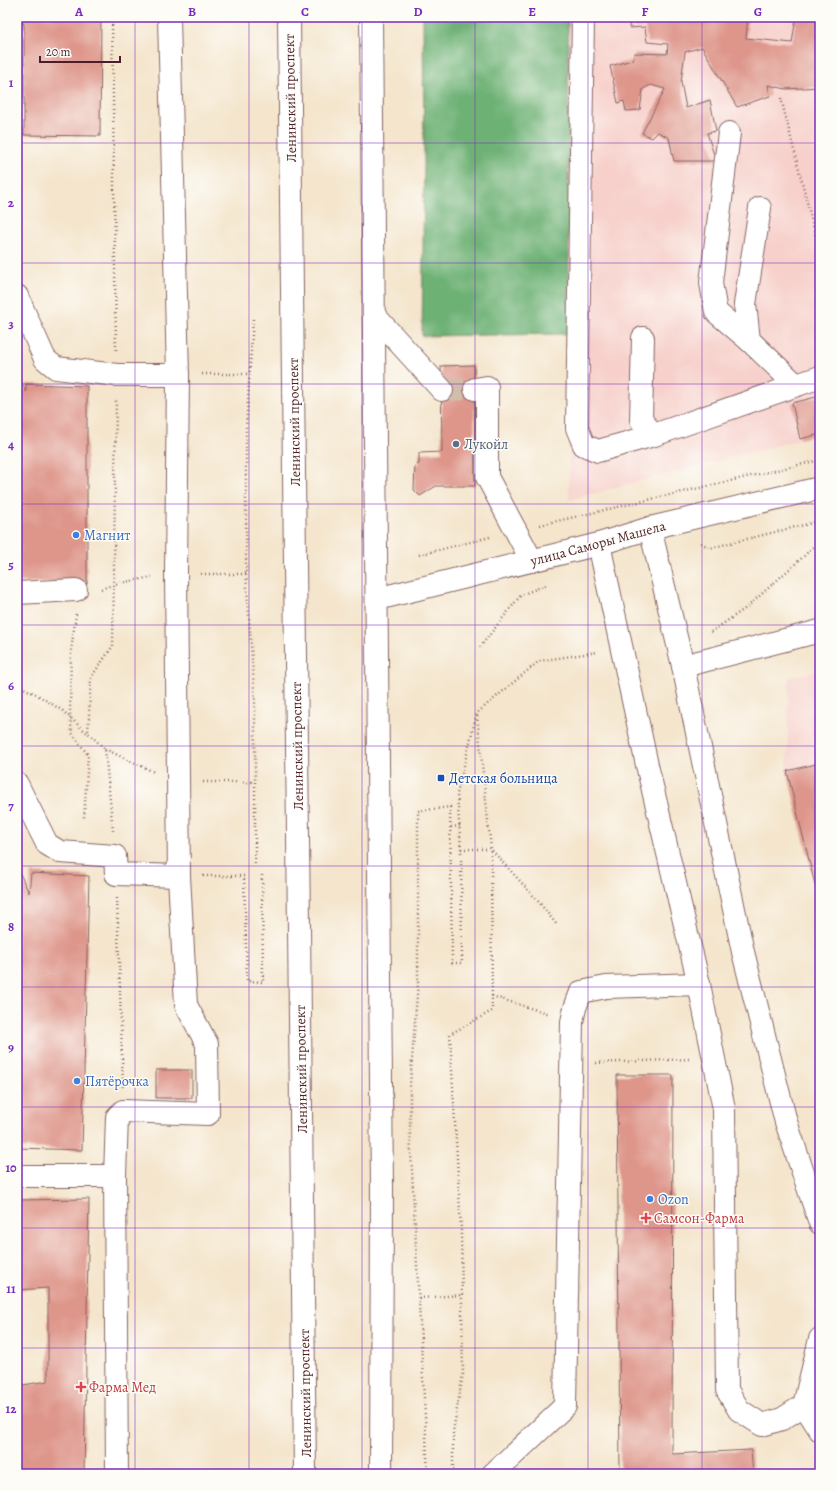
<svg xmlns="http://www.w3.org/2000/svg" width="837" height="1491" font-family="Alegreya,serif">
<rect width="100%" height="100%" fill="#fdfcf7"/>
<filter id="ink" filterUnits="userSpaceOnUse"><feTurbulence type="fractalNoise" baseFrequency=".025" numOctaves="2"/><feDisplacementMap in="SourceGraphic" scale="8" xChannelSelector="R" yChannelSelector="G"/><feConvolveMatrix kernelMatrix="1 2 1 2 8 2 1 2 1" color-interpolation-filters="sRGB"/></filter>
<filter id="wash" filterUnits="userSpaceOnUse"><feTurbulence type="fractalNoise" baseFrequency=".012" numOctaves="4" result="noise"/><feDisplacementMap in="SourceGraphic" scale="16" xChannelSelector="R" yChannelSelector="G"/><feGaussianBlur stdDeviation="0.9" result="paint"/><feColorMatrix in="noise" values="0 0 0 0 0 0 0 0 0 0 0 0 0 0 0 0 0 1.4 0 .05"/><feComposite in="paint" operator="in"/></filter>
<g filter="url(#wash)">
<rect width="100%" height="100%" fill="#f4e5cc"/>
<g fill="#f7d0cb">
<polygon points="568,17 820,17 820,434 569,500"/>
<polygon points="820,670 820,902 787,771 789,678"/>
</g>
<polygon fill="#6db174" stroke="#5c6850" points="423,17 568,17 569,334 422,336 424,163"/>
<g id="blocks">
<g fill="#de958a">
<polygon points="21,17 101,17 100,136 24,135 24,25"/>
<polygon points="630,17 748,17 746,38 792,43 796,17 820,17 820,87 786,89 768,85 770,96 737,107 702,47 685,52 681,82 686,108 710,100 716,131 707,133 716,161 674,161 669,138 658,132 652,138 642,133 665,89 651,85 643,89 640,110 626,111 624,101 618,103 610,66 632,60 635,53 667,54 668,44 647,42 645,27 629,28"/>
<polygon points="474,365 475,486 436,486 420,496 414,490 415,465 419,464 419,453 442,452 441,366"/>
<polygon points="17,373 26,392 26,384 87,386 87,584 17,582"/>
<polygon points="820,396 820,434 800,439 792,403"/>
<polygon points="820,763 820,900 819,901 787,771"/>
<polygon points="17,867 29,893 31,873 89,876 82,1150 17,1148"/>
<rect x="156" y="1070" width="36" height="28"/>
<polygon points="617,1075 673,1075 672,1454 751,1450 753,1474 620,1474"/>
<polygon points="89,1199 84,1474 17,1474 17,1372 23,1385 48,1381 48,1288 17,1290 17,1200"/>
</g>
</g>
</g>
<g filter="url(#ink)">
<use href="#blocks" fill-opacity="0" stroke="#866463" stroke-width="1"/>
<g fill="none" stroke-linecap="round" stroke-linejoin="round">
<polyline stroke="#d2bdac" stroke-width="22" stroke-dasharray="22 11" stroke-linecap="butt" points="442,390 475,389"/>
<defs>
<g id="minor">
<polyline points="583,17 577,428 584,445 598,451 654,435"/>
<polyline points="729,133 711,283 716,312 749,340"/>
<polyline points="760,208 745,304 749,340 796,385"/>
<polyline points="17,296 45,359 56,368 117,375 178,375"/>
<polyline points="374,315 442,390"/>
<polyline points="643,338 641,420 654,435 820,377"/>
<polyline points="475,389 487,387 487,477 532,561"/>
<polyline points="650,528 683,666 743,952 786,1122 820,1223"/>
<polyline points="17,593 76,590"/>
<polyline points="377,599 599,544 650,528 820,488"/>
<polyline points="683,666 820,631"/>
<polyline points="17,784 47,844 60,852 115,856 116,874 179,876"/>
<polyline points="699,984 724,1109 727,1390 739,1410 762,1425 782,1419 804,1405 820,1339"/>
<polyline points="17,1176 115,1176"/>
<polyline points="804,1405 820,1430"/>
<polyline points="117,1474 115,1176 117,1117 123,1111 208,1114 207,1044 186,1005 179,876 176,573 178,375 169,17"/>
<polyline points="493,1474 565,1406 572,1022 575,1008 581,992 606,987 699,984 647,765 599,544"/>
</g>
<g id="major">
<polyline points="289,17 305,1474"/>
<polyline points="371,17 382,1188 381,1474"/>
</g>
</defs>
<use href="#minor" stroke="#866463" stroke-width="24"/>
<use href="#major" stroke="#866463" stroke-width="24"/>
<g stroke="#866463" stroke-width="2.5" stroke-dasharray="1 3" stroke-linecap="butt">
<polyline points="112,17 116,350"/>
<polyline points="781,98 820,254"/>
<polyline points="253,319 246,428 246,574 255,702 255,782"/>
<polyline points="202,374 249,374"/>
<polyline points="540,525 820,460"/>
<polyline points="701,543 710,548 820,521"/>
<polyline points="419,555 490,537"/>
<polyline points="201,574 246,574"/>
<polyline points="101,589 115,584 152,577"/>
<polyline points="76,614 71,651 70,716 72,733 88,755 84,818"/>
<polyline points="711,632 746,608 804,556 820,540"/>
<polyline points="480,647 521,595 546,585"/>
<polyline points="17,685 36,694 63,711 87,733"/>
<polyline points="105,749 154,772"/>
<polyline points="203,782 255,782 255,865"/>
<polyline points="451,827 460,826"/>
<polyline points="113,831 105,749 88,733 91,677 113,646 116,399"/>
<polyline points="461,849 491,849 538,901 557,925"/>
<polyline points="203,876 244,876 247,981 263,982 262,872"/>
<polyline points="117,898 123,1087"/>
<polyline points="492,996 549,1014"/>
<polyline points="596,1063 689,1059"/>
<polyline points="419,1298 462,1295"/>
<polyline points="428,1474 410,1133 410,1085 418,982 418,811 450,807 452,963 462,963 461,849 457,794 477,713 539,661 597,652"/>
<polyline points="453,1474 453,1432 463,1374 461,1229 450,1034 492,1011 491,849 477,715"/>
</g>
<use href="#minor" stroke="#fff" stroke-width="22"/>
<use href="#major" stroke="#fff" stroke-width="22"/>
</g>
</g>
<path fill="none" stroke="#7b2cbf" stroke-width="1" stroke-opacity="0.55" d="M135 17V1474M249 17V1474M362 17V1474M475 17V1474M588 17V1474M702 17V1474M17 143H820M17 263H820M17 384H820M17 504H820M17 625H820M17 746H820M17 866H820M17 987H820M17 1107H820M17 1228H820M17 1348H820"/>
<circle fill="#5c6f8a" stroke="#fdfcf7" stroke-width="1.5" cx="456" cy="444" r="4"/>
<g fill="#3f7fe0" stroke="#fdfcf7" stroke-width="1.5">
<circle cx="76" cy="535" r="4"/>
<circle cx="77" cy="1081" r="4"/>
<circle cx="650" cy="1199" r="4"/>
</g>
<rect fill="#1a4fb4" stroke="#fdfcf7" stroke-width="1.5" x="437" y="774" width="8" height="8" rx="2"/>
<g fill="#e0444e" stroke="#fdfcf7" stroke-width="1.5">
<path d="M644 1212h4v4h4v4h-4v4h-4v-4h-4v-4h4z"/>
<path d="M79 1381h4v4h4v4h-4v4h-4v-4h-4v-4h4z"/>
</g>
<g text-anchor="middle" stroke-width="3" stroke-linejoin="round" paint-order="stroke">
<g font-size="14" fill="#4a1f2b" stroke="#fdfcf7">
<text transform="translate(290 98) rotate(-91)" y="5">Ленинский проспект</text>
<text transform="translate(294 422) rotate(-91)" y="5">Ленинский проспект</text>
<text transform="translate(598 543) rotate(-15)" y="5">улица Саморы Машела</text>
<text transform="translate(297 746) rotate(-91)" y="5">Ленинский проспект</text>
<text transform="translate(301 1069) rotate(-91)" y="5">Ленинский проспект</text>
<text transform="translate(305 1393) rotate(-91)" y="5">Ленинский проспект</text>
</g>
<g font-size="14" fill="#4e5e75" stroke="#fdfcf7" text-anchor="start">
<text x="464" y="449">Лукойл</text>
</g>
<g font-size="14" fill="#366cbe" stroke="#fdfcf7" text-anchor="start">
<text x="84" y="540">Магнит</text>
<text x="85" y="1086">Пятёрочка</text>
<text x="658" y="1204">Ozon</text>
</g>
<g font-size="14" fill="#164399" stroke="#fdfcf7" text-anchor="start">
<text x="449" y="783">Детская больница</text>
</g>
<g font-size="14" fill="#be3a42" stroke="#fdfcf7" text-anchor="start">
<text x="654" y="1223">Самсон-Фарма</text>
<text x="89" y="1392">Фарма Мед</text>
</g>
</g>
<rect width="837" height="1491" fill="none" stroke="#fdfcf7" stroke-width="44"/>
<path d="M40 56v6h80v-6" fill="none" stroke="#4a1f2b" stroke-width="2"/>
<text x="46" y="56" font-size="12" fill="#4a1f2b" stroke="#fdfcf7" stroke-width="3" paint-order="stroke">20 m</text>
<rect x="22" y="22" width="793" height="1447" fill="none" stroke="#7b2cbf" stroke-width="1.5"/>
<g font-size="13" text-anchor="middle" font-weight="bold" fill="#7b2cbf">
<text x="79" y="16">A</text>
<text x="192" y="16">B</text>
<text x="305" y="16">C</text>
<text x="418" y="16">D</text>
<text x="532" y="16">E</text>
<text x="645" y="16">F</text>
<text x="758" y="16">G</text>
<text x="11" y="87">1</text>
<text x="11" y="207">2</text>
<text x="11" y="328">3</text>
<text x="11" y="449">4</text>
<text x="11" y="569">5</text>
<text x="11" y="690">6</text>
<text x="11" y="810">7</text>
<text x="11" y="931">8</text>
<text x="11" y="1052">9</text>
<text x="11" y="1172">10</text>
<text x="11" y="1293">11</text>
<text x="11" y="1413">12</text>
</g>
</svg>
